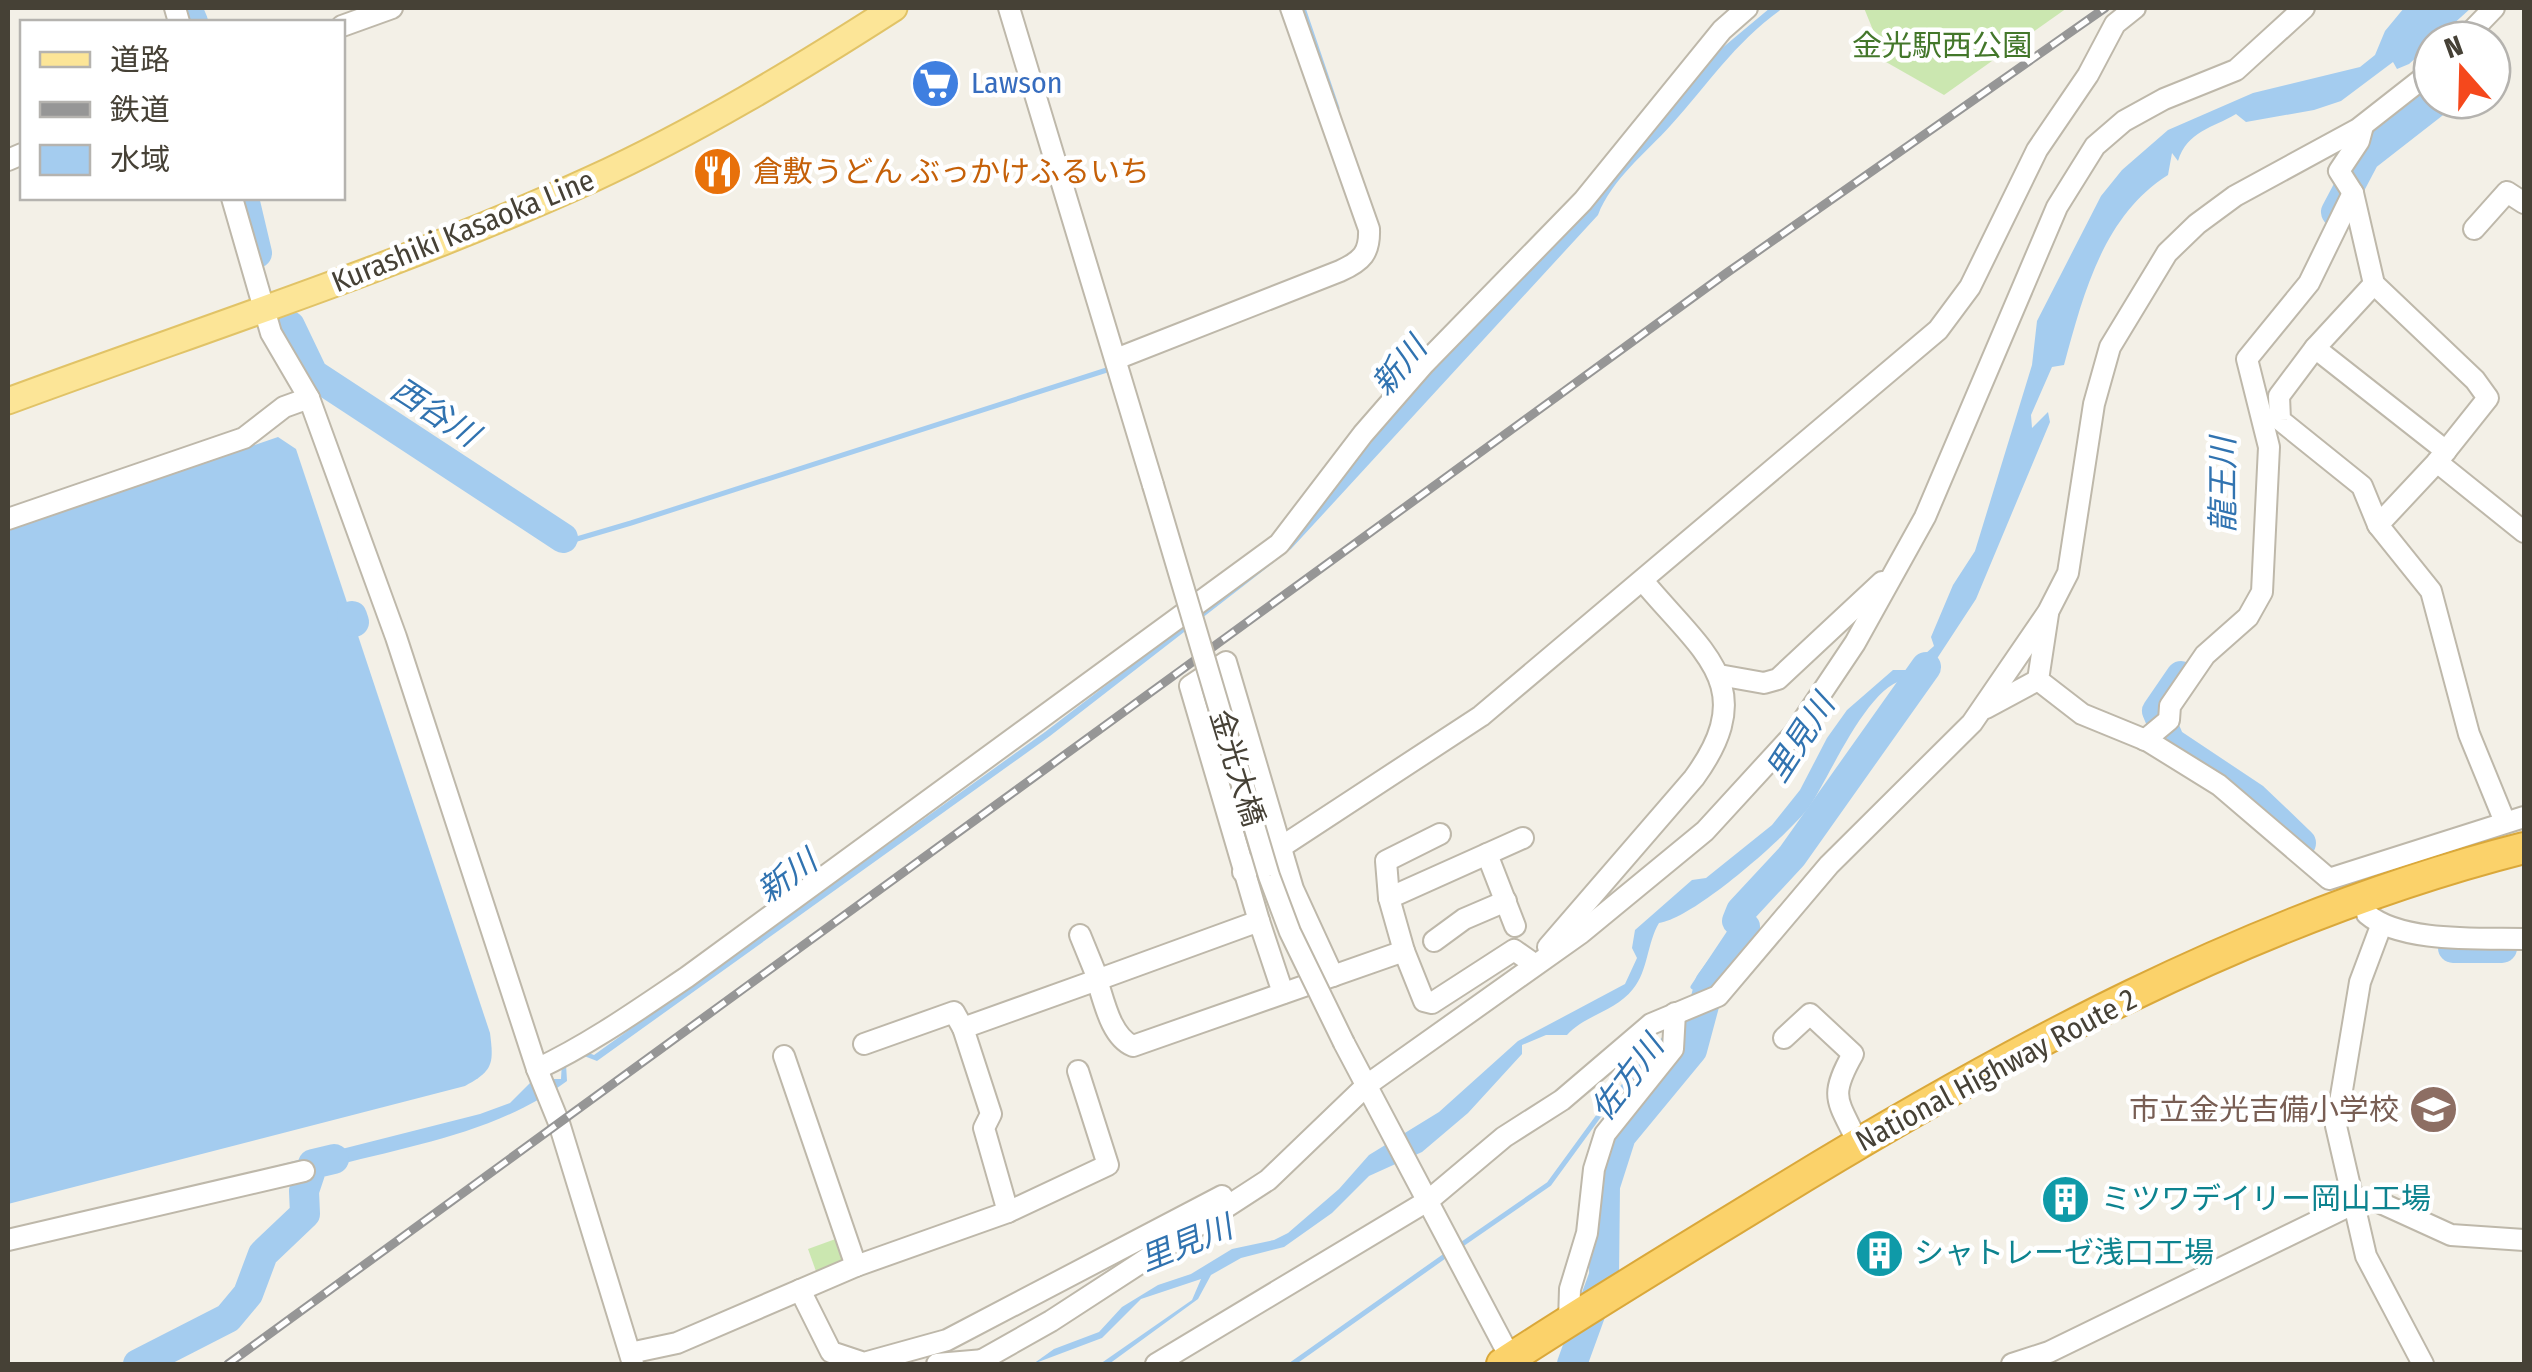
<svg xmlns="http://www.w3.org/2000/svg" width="2532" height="1372" font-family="'Fira Sans Condensed','Noto Sans JP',sans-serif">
<rect width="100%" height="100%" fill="#f3f0e7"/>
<g fill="#cbe7b0">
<polygon points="1864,8 2067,8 1944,95 1886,62"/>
<polygon points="841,1237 850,1262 817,1274 808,1249"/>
</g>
<g fill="#a4ccef">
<path d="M1770 8H1783C1734 43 1710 82 1671 125 1646 153 1612 179 1598 215L1291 549 1050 736 597 1061 579 1054 566 1064 567 1081C497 1133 409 1146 326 1168L305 1164 229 1183 227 1178 480 1114 510 1103 534 1079H561L562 1061 580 1050 594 1055 1045 732 1267 562 1308 523 1362 441 1645 143 1721 49Z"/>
<path d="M2404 8H2471L2409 64 2397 69 2393 62 2341 101 2314 110 2246 122 2236 114C2213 128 2187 131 2178 161L2172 153 2168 175C2103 216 2083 295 2064 365L2052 367 2031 415 2032 428 2048 412 2050 422 1976 599 1921 683C1876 657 1828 785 1806 811 1782 840 1694 918 1659 923 1647 943 1648 971 1633 989 1616 1011 1585 1015 1567 1035H1546L1522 1045V1054L1468 1113 1422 1152 1369 1176 1332 1213 1284 1247 1241 1258 1211 1275 1198 1299 1109 1364H1100L1192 1300 1201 1279 1141 1299 1102 1338 1033 1364 1054 1349 1099 1332 1122 1307 1158 1285 1191 1274 1232 1249 1274 1240 1288 1233 1339 1189 1369 1155 1439 1112 1518 1041 1625 984 1637 958 1632 948 1635 930 1692 880 1706 878 1772 825 1800 790 1827 738 1847 710 1893 670H1907L1934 646 1931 637 1953 585 1975 551 2032 365 2037 321 2101 196 2122 170 2168 130 2253 93 2360 67 2375 55 2385 31Z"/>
<path d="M278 437 296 449 490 1033C494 1064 493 1071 465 1086L8 1204V529Z"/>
</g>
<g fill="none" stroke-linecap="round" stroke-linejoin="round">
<g stroke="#a4ccef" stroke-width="5">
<polyline points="1303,8 1337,108"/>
<polyline points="563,538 570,541 631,523 1113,368"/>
<polyline points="1693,987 1737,921"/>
<polyline points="1458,1247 1549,1184 1603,1110 1664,1039"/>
<polyline points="1292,1364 1449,1253"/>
</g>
<g stroke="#a4ccef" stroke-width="30">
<polyline points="187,8 193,22"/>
<polyline points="244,198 257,253"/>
<polyline points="2336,212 2365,157 2433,104 2427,97"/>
<polyline points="290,326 313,374 563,538"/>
<polyline points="352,616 354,622"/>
<polyline points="2181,676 2157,711 2170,742 2254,798 2301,843"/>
<polyline points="2453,948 2502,948"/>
<polyline points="138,1364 228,1318 248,1294 263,1254 305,1214 304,1191 313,1164 334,1159"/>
<polyline points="1572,1364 1604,1276 1605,1186 1621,1136 1692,1050 1710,983 1743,938 1745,927 1737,921 1741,911 1792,856 1926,667"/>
</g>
<defs>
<g id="minor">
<polyline points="175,8 179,22"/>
<polyline points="1009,8 1153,485"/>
<polyline points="342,26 392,8"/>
<polyline points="2463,40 2494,8"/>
<polyline points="2363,126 2359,141 2339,171 2353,193 2374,284 2475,380 2488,398 2437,462 2524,532"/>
<polyline points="8,160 22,154"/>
<polyline points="232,198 271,333 309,398 396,637 537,1069 559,1123 633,1364"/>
<polyline points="2474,229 2507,192 2524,203"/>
<polyline points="2374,284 2315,348 2446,451"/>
<polyline points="2315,348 2279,396 2280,420 2362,486 2378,525 2437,462"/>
<path d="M1116 359 1340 271C1362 261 1370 253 1369 229L1291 8"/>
<polyline points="8,519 244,438 284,407 309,398"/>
<polyline points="2378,525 2431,591 2469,734 2505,822"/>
<polyline points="2048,614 2038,680 2082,714 2148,741 2219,785 2329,879 2524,817"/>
<polyline points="1719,675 1764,683 1778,679 1882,582"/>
<polyline points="1986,708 2038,680"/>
<polyline points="2145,740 2169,720 2170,706 2205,655 2248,617 2262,592 2269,447 2247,359 2309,283 2353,193"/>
<polyline points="1487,854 1515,926"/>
<polyline points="1243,872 1481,716 1938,330 1970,287 2037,150 2088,75 2115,24 2135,8"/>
<polyline points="1389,898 1523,838"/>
<path d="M2367 914C2401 943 2480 938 2524 939"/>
<polyline points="1259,921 1190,686 1226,662 1293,889 1333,976"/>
<polyline points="2381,926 2360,982 2336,1126 2366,1256 2423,1364"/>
<polyline points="1080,935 1098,979"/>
<polyline points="1434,941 1464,919 1506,901"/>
<path d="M1548 947 1694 778C1761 686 1703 653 1643 581"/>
<polyline points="1404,951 1389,898 1386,861 1440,834"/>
<polyline points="1097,980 1259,921 1283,993"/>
<path d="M1784 1038 1810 1014 1853 1054C1828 1098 1838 1100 1858 1143"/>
<polyline points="1344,1043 1511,1359"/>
<polyline points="864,1044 954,1012 963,1028"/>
<polyline points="784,1056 856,1266"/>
<path d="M537 1069C590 1044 638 1010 687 977L1279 544 1363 434 1424 364 1583 201 1722 30 1747 8"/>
<polyline points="1008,1212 1108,1165 1078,1071"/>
<polyline points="8,1240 304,1171"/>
<polyline points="800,1290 831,1352 864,1363 947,1340 1222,1196"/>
<polyline points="1569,1321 1570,1289 1587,1233 1594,1169 1605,1134 1673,1049 1675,1013"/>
<path d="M630 1353 677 1343 856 1266 1008 1212 984 1128 991 1114 963 1028 1097 980C1104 1001 1111 1037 1133 1046L1404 951 1424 1001 1432 1003 1514 950 1534 964"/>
<polyline points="937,1364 984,1360"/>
<polyline points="975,1364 1051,1321 1268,1180 1367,1085 1581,933 1705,831 1794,734 1855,643 1925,517 2057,207 2095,146 2124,121 2164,99 2236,70 2304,8"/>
<polyline points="1156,1364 1429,1200 1504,1137 1562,1100 1651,1024 1718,996 1829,865 1972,723 2048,612 2068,573 2094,404 2110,347 2167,253 2197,224 2235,196 2358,129 2432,71"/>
<polyline points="2012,1364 2049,1352 2355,1203 2372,1199 2451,1235 2524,1240"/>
</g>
<path id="major" d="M8 401C203 329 401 266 590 180 697 131 796 71 894 8"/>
<path id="highway" d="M1502 1364C1589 1307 1677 1254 1765 1200 2003 1054 2253 917 2524 848"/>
</defs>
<use href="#minor" stroke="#beb8aa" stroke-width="24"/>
<use href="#major" stroke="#e1c367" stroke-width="29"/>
<use href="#highway" stroke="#daa83a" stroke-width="34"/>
<use href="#minor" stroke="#fff" stroke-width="20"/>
<use href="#major" stroke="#fce597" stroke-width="25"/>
<use href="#highway" stroke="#fbd26a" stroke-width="30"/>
<defs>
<polyline id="rail" points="228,1364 1728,272 2105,8"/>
</defs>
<use href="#rail" stroke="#969696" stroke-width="9"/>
<use href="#rail" stroke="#fff" stroke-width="5" stroke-dasharray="15" stroke-linecap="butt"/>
<defs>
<polyline id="minor-bridge" points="1153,485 1269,876 1290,932 1344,1043"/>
</defs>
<use href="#minor-bridge" stroke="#beb8aa" stroke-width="24" stroke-linecap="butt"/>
<use href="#minor-bridge" stroke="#fff" stroke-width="20"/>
</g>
<defs>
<symbol id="supermarket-disc" viewBox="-11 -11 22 22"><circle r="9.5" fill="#3f7fe0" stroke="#fff"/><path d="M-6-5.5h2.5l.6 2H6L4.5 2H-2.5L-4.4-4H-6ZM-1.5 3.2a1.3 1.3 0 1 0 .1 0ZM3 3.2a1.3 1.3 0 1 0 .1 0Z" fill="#fff"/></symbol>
<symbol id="restaurant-disc" viewBox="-11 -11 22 22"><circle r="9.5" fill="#e8710a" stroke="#fff"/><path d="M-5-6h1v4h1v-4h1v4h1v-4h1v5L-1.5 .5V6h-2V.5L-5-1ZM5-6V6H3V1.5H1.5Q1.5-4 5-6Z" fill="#fff"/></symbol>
<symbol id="school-disc" viewBox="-11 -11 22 22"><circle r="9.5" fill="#8d6e63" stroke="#fff"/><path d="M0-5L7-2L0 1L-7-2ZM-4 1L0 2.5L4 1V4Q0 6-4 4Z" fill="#fff"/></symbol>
<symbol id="building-disc" viewBox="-11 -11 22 22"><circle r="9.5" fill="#0f9aa8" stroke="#fff"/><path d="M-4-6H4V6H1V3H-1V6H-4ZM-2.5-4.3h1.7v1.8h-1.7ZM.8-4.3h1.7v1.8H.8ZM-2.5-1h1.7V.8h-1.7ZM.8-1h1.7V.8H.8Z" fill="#fff"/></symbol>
</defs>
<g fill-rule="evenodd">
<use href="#supermarket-disc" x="908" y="56" width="55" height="55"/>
<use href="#restaurant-disc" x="690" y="144" width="55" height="55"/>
<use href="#school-disc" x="2406" y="1082" width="55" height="55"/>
<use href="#building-disc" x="2038" y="1172" width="55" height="55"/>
<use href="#building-disc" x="1852" y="1226" width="55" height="55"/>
</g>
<g text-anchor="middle" stroke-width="9" stroke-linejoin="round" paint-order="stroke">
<g font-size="30" fill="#43772a" stroke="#fff">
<text x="1942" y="56">金光駅西公園</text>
</g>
<g font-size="30" fill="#366cbe" stroke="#fff" text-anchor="start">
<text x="971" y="93">Lawson</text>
</g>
<g font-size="30" fill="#c56008" stroke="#fff" text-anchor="start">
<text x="753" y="182">倉敷うどん ぶっかけふるいち</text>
</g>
<g font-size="30" fill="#464136" stroke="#fff">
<text transform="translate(463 231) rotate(-22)" y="10">Kurashiki Kasaoka Line</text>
<text transform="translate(1237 768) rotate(73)" y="10">金光大橋</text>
<text transform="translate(1996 1070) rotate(-28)" y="10">National Highway Route 2</text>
</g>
<g font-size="30" fill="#785e54" stroke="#fff" text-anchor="end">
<text x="2399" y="1120">市立金光吉備小学校</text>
</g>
<g font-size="30" fill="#0d838f" stroke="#fff" text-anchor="start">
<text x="2101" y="1209">ミツワデイリー岡山工場</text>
<text x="1914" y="1263">シャトレーゼ浅口工場</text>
</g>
<g font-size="32" font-style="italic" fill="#3173b0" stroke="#fff">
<text transform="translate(1399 366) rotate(-50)" y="11">新川</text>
<text transform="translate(435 412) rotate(33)" y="11">西谷川</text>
<text transform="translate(2223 485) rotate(-90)" y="11">龍王川</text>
<text transform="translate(1800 738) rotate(-57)" y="11">里見川</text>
<text transform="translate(787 876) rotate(-36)" y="11">新川</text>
<text transform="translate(1627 1078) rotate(-53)" y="11">佐方川</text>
<text transform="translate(1186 1243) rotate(-22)" y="11">里見川</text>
</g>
</g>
<rect width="2532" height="1372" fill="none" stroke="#464136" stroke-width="20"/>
<rect x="20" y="20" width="325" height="180" fill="#ffffff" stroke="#b5b3af" stroke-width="2.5"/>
<rect x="40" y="52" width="50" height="15" fill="#fce597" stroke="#b5b3af" stroke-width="2.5"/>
<text x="110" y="70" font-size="30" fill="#464136">道路</text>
<rect x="40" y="102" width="50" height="15" fill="#969696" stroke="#b5b3af" stroke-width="2.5"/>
<text x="110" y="120" font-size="30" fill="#464136">鉄道</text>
<rect x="40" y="145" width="50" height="30" fill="#a4ccef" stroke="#b5b3af" stroke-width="2.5"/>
<text x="110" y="170" font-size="30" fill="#464136">水域</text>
<g transform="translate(2462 70) rotate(340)"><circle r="48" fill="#ffffff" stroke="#b5b3af" stroke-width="2.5"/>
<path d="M0-8L18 38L0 25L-18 38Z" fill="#f5481c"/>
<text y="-15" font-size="28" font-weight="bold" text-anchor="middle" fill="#464136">N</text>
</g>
</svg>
